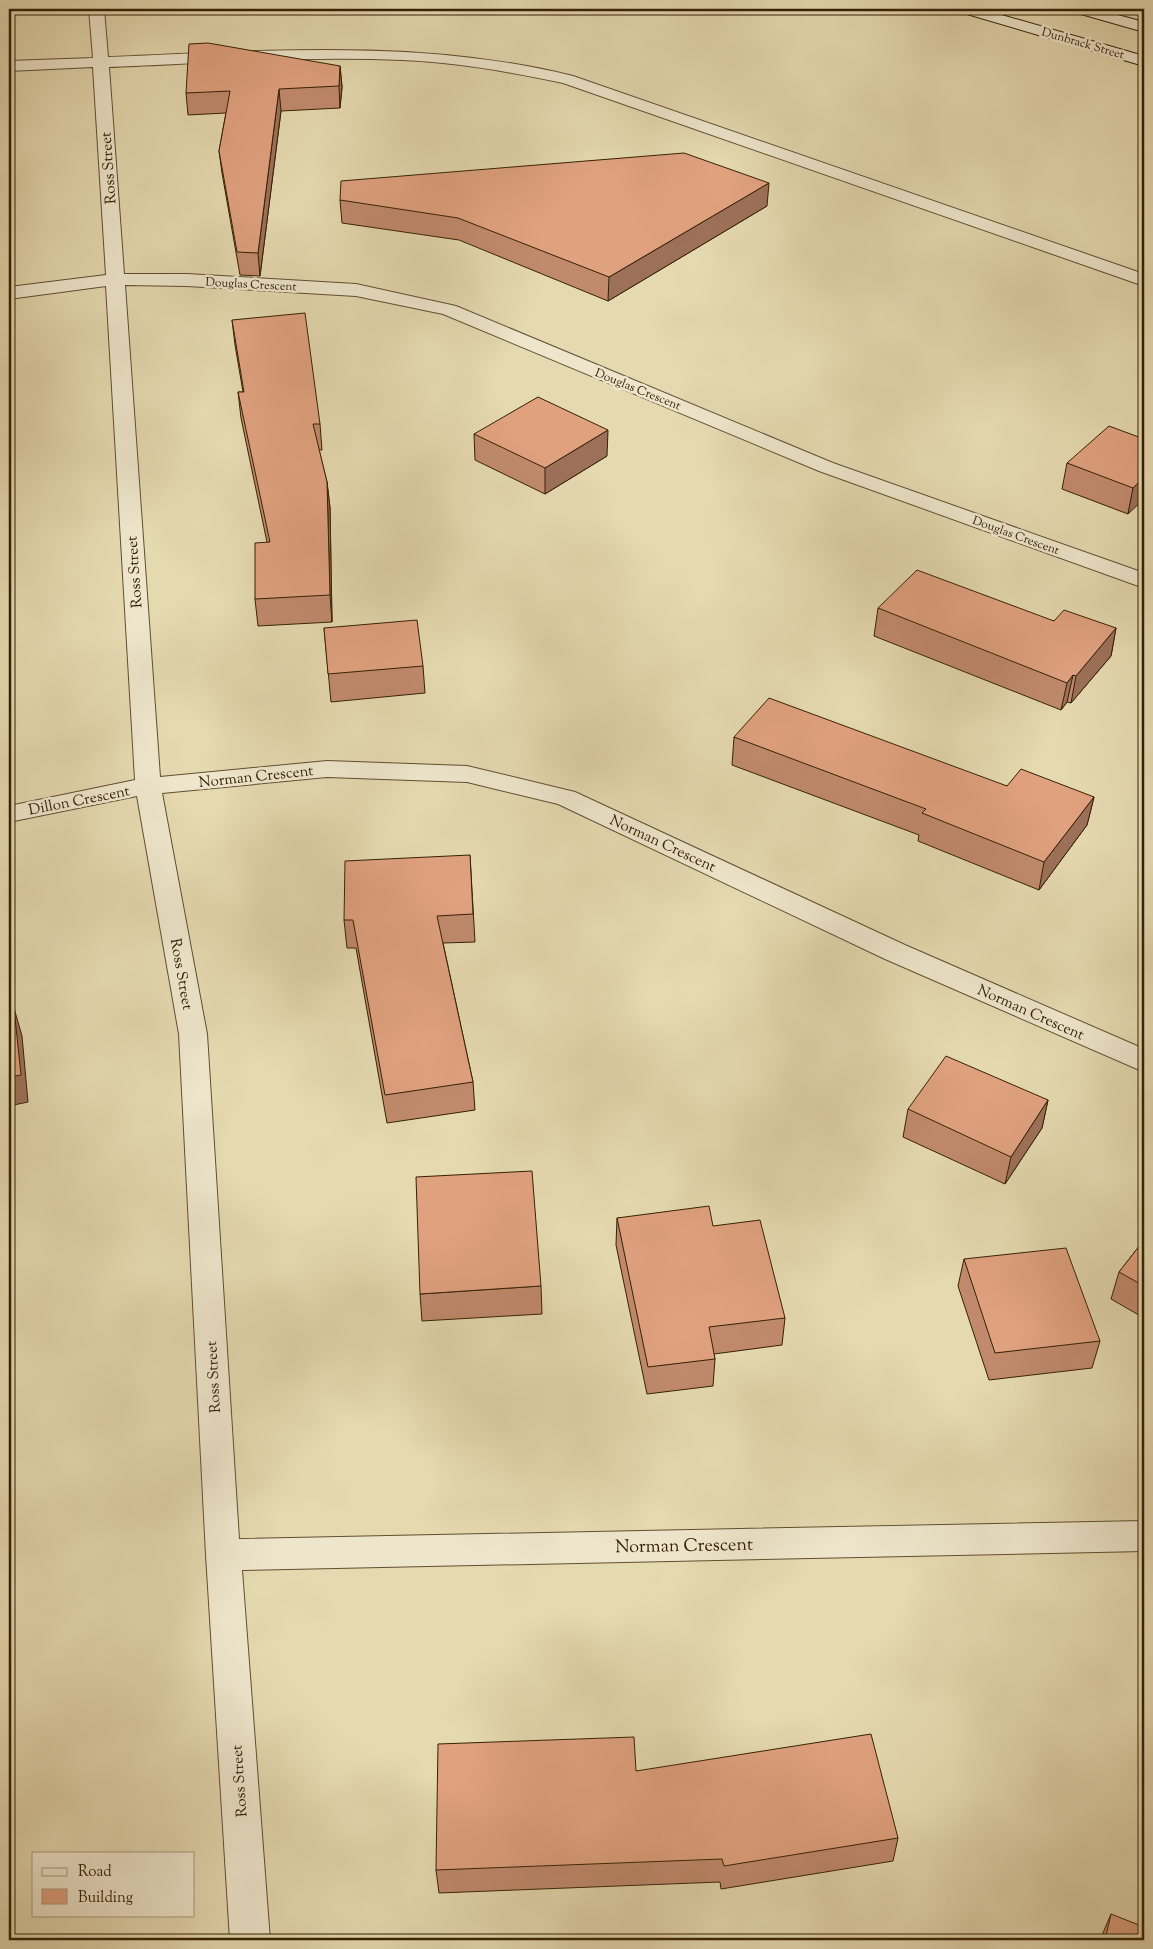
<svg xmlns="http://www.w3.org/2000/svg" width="1153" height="1949" font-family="'Sorts Mill Goudy',serif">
<rect width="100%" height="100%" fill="#e5d9b0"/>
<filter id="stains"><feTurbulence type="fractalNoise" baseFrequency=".004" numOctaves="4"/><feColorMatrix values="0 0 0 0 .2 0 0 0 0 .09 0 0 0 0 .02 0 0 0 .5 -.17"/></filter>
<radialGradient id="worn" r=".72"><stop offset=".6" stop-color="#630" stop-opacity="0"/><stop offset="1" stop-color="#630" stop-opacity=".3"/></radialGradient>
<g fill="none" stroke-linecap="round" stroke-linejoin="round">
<defs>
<path id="street" d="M89 9H104L108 57C263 51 420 38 573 76L1144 274V286L563 83C510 72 456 62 402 60 304 56 207 63 109 67L124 274H187L356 284 456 306 833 463 1144 573V588L819 471 443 314 356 296 187 286 125 285 160 777 327 761 467 766 575 792 905 945 1144 1049V1072L885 959 558 804 467 782 327 777 162 793 207 1034 239 1539 1144 1521V1551L242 1570 270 1940H230L206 1555 179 1034 137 796 9 822V806L135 780 106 286 9 299V287L106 275 93 67 9 71V61L93 58Z"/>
<g id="secondary">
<polygon points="957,9 981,9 1144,56 1144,66 960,12"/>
<polygon points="1071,9 1095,9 1144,22 1144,32 1074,12"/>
</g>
</defs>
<use href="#street" stroke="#614e30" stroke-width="2"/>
<use href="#secondary" stroke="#352006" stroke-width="2"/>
<use href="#street" fill="#eee6cc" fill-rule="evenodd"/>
<use href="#secondary" fill="#eee6cc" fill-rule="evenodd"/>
</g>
<g fill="#c18a6d" stroke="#352006">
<polygon points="340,66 342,87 340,108 281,111 260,276 240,275 222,173 219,151 226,113 188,115 186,93"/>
<polygon points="10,91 14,113 13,201 9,202 9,92"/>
<polygon points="340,200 767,206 608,301 459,240 342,223"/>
<polygon points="232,320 320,424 322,450 319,450 327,482 330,508 332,622 258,626 255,599 267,542 241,418 238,392 243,392 235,345"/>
<polygon points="474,434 607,456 545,494 475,460"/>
<polygon points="1144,439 1128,514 1062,489 1067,463"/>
<polygon points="878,608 1054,621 1116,628 1111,656 1071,703 1067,702 1061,710 874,636"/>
<polygon points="324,628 423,666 425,693 331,702"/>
<polygon points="734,737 1007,786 1094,797 1087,825 1039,890 918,841 919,835 732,765"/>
<polygon points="470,855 475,942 443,943 473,1082 475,1110 387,1123 356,948 347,948 344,920"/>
<polygon points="1048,1100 1042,1128 1005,1184 903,1137 908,1109"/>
<polygon points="617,1218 713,1226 785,1318 782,1345 714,1354 715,1359 713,1386 647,1394 616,1245"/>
<polygon points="1144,1240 1144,1318 1111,1299 1119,1272"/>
<polygon points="964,1259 1100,1341 1092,1368 989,1380 958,1286"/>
<polygon points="541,1286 542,1314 422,1321 420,1294"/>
<polygon points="636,1771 898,1838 893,1861 721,1889 720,1882 439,1893 436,1870"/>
<polygon points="1111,1914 1144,1940 1100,1940"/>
</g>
<g fill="#9d7159" stroke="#352006">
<polygon points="9,9 12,9 13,10 9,46"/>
<polygon points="340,66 342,87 340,108 339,86"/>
<polygon points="279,89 281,111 260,276 258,253"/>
<polygon points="10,91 14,113 13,201 9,179"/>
<polygon points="769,183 767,206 608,301 609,277"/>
<polygon points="9,240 11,252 9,252"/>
<polygon points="608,430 607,456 545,494 545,468"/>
<polygon points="1144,477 1144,499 1128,514 1133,488"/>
<polygon points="327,482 330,508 332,622 330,595"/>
<polygon points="1116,628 1111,656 1071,703 1076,676"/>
<polygon points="1073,675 1067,702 1061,710 1067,683"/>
<polygon points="1094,797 1087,825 1039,890 1044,862"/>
<polygon points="14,1008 22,1036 28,1102 9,1106 9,1077"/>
<polygon points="1048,1100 1042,1128 1005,1184 1011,1157"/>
<polygon points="9,1109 10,1212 9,1206"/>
</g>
<g fill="#e0a17f" stroke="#352006">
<polygon points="208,43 340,66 339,86 279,89 258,253 237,252 219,151 230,91 186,93 189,44"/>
<polygon points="10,91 9,179 9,92"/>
<polygon points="684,153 769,183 609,277 458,218 340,200 341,181"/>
<polygon points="305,313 320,424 313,424 327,482 330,595 255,599 255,543 270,542 238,392 244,392 232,320"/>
<polygon points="538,397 608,430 545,468 474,434"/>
<polygon points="1109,426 1144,439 1144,477 1133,488 1067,463"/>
<polygon points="917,570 1054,621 1064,610 1116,628 1076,676 1073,675 1067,683 878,608"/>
<polygon points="417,620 423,666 328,674 324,628"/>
<polygon points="769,698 1007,786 1021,769 1094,797 1044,862 922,813 926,809 734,737"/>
<polygon points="470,855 473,914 437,916 473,1082 385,1095 353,920 344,920 345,861"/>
<polygon points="14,1008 21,1075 9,1077 9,1009"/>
<polygon points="946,1056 1048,1100 1011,1157 908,1109"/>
<polygon points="532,1171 541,1286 420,1294 416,1177"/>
<polygon points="709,1206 713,1226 760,1220 785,1318 709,1327 715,1359 648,1367 617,1218"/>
<polygon points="1144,1240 1144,1286 1119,1272"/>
<polygon points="1066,1248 1100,1341 995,1353 964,1259"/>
<polygon points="871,1734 898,1838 724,1866 722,1859 436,1870 438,1744 634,1737 636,1771"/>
<polygon points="1111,1914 1144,1927 1144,1940 1105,1940"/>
</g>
<g text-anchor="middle" stroke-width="5" stroke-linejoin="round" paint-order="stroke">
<g font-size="12" fill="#352006" stroke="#eee6cc">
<text transform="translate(1083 43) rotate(16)" y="4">Dunbrack Street</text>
<text transform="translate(251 284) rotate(3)" y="4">Douglas Crescent</text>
<text transform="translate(638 389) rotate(22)" y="4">Douglas Crescent</text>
<text transform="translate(1016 535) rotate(20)" y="4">Douglas Crescent</text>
</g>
<g font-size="15" fill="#352006" stroke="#eee6cc">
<text transform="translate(108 168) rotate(-94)" y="5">Ross Street</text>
<text transform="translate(134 572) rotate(-94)" y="5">Ross Street</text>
<text transform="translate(256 776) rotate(-6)" y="5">Norman Crescent</text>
<text transform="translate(79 800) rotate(-11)" y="5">Dillon Crescent</text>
<text transform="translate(663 843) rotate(25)" y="5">Norman Crescent</text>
<text transform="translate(182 974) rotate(80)" y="5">Ross Street</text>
<text transform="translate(1031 1012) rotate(24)" y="5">Norman Crescent</text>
<text transform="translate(213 1377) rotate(-93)" y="5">Ross Street</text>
<text transform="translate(239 1781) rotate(-94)" y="5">Ross Street</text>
</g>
<g font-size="18" fill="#352006" stroke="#eee6cc">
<text transform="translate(684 1545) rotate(-1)" y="6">Norman Crescent</text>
</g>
</g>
<rect width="1153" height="1949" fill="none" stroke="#e5d9b0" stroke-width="30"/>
<rect x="10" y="10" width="1133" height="1929" fill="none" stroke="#352006" stroke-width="2.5"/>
<rect x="15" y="15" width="1123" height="1919" fill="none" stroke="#352006"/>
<rect x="32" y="1852" width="162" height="65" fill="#eee6cc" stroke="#a4977d"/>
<rect x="42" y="1868" width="25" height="8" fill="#eee6cc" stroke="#a4977d"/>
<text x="78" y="1876" font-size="15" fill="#352006">Road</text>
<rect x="42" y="1889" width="25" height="15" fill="#e0a17f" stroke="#a4977d"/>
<text x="78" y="1902" font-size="15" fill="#352006">Building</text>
<rect width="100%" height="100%" filter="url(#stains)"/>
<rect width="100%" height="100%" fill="url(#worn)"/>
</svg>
